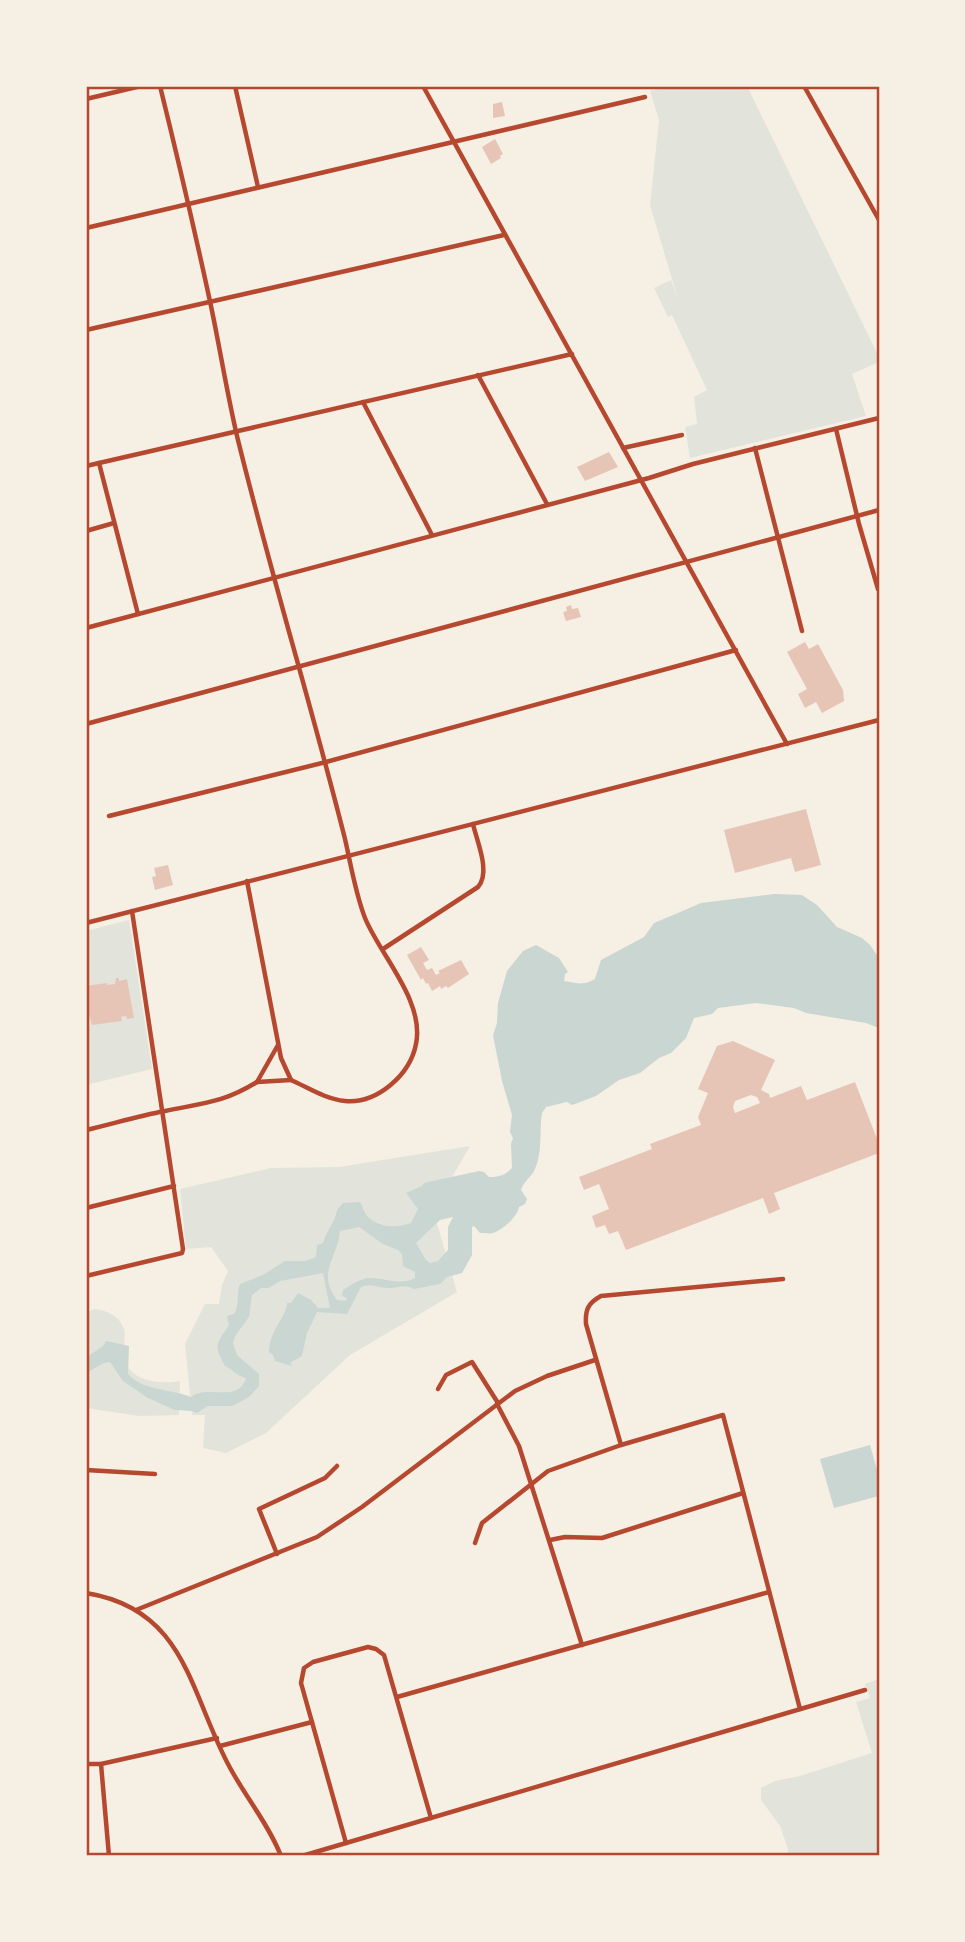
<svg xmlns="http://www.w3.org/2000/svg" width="965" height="1942" font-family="Arial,sans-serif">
<rect width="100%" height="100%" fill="#f6efe4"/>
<g fill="#e2e4dc">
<polygon points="670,86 747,86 879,357 879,362 852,374 866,416 690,458 685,427 697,424 694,397 707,390 672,315 668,317 654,288 671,280 678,299 650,205 659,120 650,91"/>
<polygon points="129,920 152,1069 86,1085 86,931"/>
<polygon points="470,1146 433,1210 457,1292 350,1355 266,1433 226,1453 203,1448 205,1415 192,1415 185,1344 205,1304 219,1304 222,1285 228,1271 211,1247 186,1249 180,1189 271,1168 339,1167"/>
<path d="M94 1309C106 1310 120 1316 124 1329 126 1337 123 1348 124 1357 128 1381 160 1385 180 1381L179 1415 139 1416 86 1408V1313Z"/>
<polygon points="879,1679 879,1856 787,1856 788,1849 780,1826 761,1800 761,1788 775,1781 800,1776 872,1753 856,1702 870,1698 865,1684"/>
</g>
<g fill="#c9d6d2" fill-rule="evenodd">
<path d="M774 894 802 895 817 905 837 927 862 938 870 945 879 958V1028L866 1023 806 1013 794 1008 756 1003 718 1008 712 1014 694 1018 686 1038 671 1053 659 1058 640 1073 619 1080 596 1096 572 1105 567 1102 546 1107 542 1113C539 1131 543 1154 534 1171 530 1178 524 1181 521 1190L527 1199 525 1204 519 1207C517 1217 503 1230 493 1233 489 1234 485 1233 480 1233L474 1226 472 1227V1255L462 1273 447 1277 440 1284 414 1289C405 1284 400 1287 391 1288 379 1289 374 1283 361 1287L347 1314 317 1312 307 1333 302 1356 290 1363 292 1366 275 1361 273 1355 269 1352C269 1331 287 1316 287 1303H291L298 1293 311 1300 318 1308H330L323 1273 280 1281 269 1288H261L252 1295 249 1317 235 1336 233 1343 237 1355 259 1374V1386L249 1397 232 1406H208L197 1413 192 1411 175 1410 148 1398 123 1381 110 1362 104 1363 86 1373V1358L104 1345 106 1341 129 1346 128 1374C143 1391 172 1389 191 1397 207 1384 238 1404 246 1378 235 1375 234 1370 225 1366 213 1344 216 1345 229 1325L227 1316 234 1314C240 1305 236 1294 240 1284L263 1275 285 1261H306L316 1257 317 1245 323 1243C326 1231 336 1220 337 1210L343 1203 360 1202C363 1207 364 1213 368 1217 379 1228 397 1228 411 1223L418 1209 406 1193 422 1186 424 1183 479 1171 484 1172 489 1177C500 1177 505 1175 512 1168L511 1144 513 1138 510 1132 512 1115 502 1081 493 1035 497 1023 498 1003 507 971 523 951 536 945 559 958 568 972 565 974 564 981C577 983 583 986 595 979L601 960 644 937 654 923 685 910 701 903ZM453 1217 448 1227V1250L438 1261 430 1263 426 1260 416 1243 440 1220ZM359 1227 383 1244 398 1250 402 1254 403 1266 415 1272V1278C401 1286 385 1278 370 1278 360 1278 351 1285 343 1290L342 1296 347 1298 346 1301 337 1300C316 1272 338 1258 340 1231Z"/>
<polygon points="870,1445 879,1477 879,1496 834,1508 820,1459"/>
</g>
<g fill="#e6c5b7" fill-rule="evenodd">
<polygon points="502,102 505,116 493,118 493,104"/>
<polygon points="495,139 503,154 500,156 501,158 491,164 482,147"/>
<polygon points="609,452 618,467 585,481 577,467"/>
<polygon points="571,605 572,609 578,608 581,617 566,621 563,612 567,611 566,607"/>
<polygon points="805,642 809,649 818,644 843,690 844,701 822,713 816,702 805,708 798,694 807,689 787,652"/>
<polygon points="806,809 821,865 795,872 791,858 735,873 724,830"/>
<polygon points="168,865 173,885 155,890 152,877 156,876 154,868"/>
<polygon points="421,947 429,960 423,963 427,970 432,968 436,975 440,973 438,971 461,960 469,974 448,988 446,986 441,989 440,986 432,991 428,983 426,984 423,978 421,980 407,955"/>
<polygon points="116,978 119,978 119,981 127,979 134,1018 127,1019 126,1016 121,1017 122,1021 92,1025 86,1002 86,986 107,983 107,985 115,984"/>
<path d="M733 1041 775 1060 761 1090 769 1094 770 1098 801 1086 807 1100 855 1082 879 1144V1153L774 1193 780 1209 769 1214 763 1198 626 1250 618 1231 609 1234 605 1225 596 1228 592 1216 609 1209 599 1184 584 1190 579 1177 652 1149 650 1144 701 1125 698 1117 708 1093 698 1089 717 1046ZM751 1095 757 1097 760 1103 735 1113 733 1107 735 1101Z"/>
</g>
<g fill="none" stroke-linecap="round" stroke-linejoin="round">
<g stroke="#b5482f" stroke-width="4.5">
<path d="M160 86C178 159 195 232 211 306 220 349 227 393 237 436 270 571 311 704 345 839 351 865 355 892 365 918 380 955 425 1001 416 1044 410 1075 377 1104 345 1101 325 1099 309 1088 291 1080L281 1058 247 881"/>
<polyline points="235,86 258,187"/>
<polyline points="423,86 787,744"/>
<polyline points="804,86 879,220"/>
<polyline points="86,99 141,86"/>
<polyline points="86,228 645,97"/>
<polyline points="86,330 504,235"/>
<polyline points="478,375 547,504"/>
<polyline points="363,402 432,535"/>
<polyline points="836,429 859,524 878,589"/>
<polyline points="623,448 682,435"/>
<polyline points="755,448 802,631"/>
<polyline points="99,463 138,614"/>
<polyline points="86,466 572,354"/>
<polyline points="86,531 114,523"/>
<polyline points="86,628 649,478 693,464 879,418"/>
<polyline points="86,724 879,510"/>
<polyline points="109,816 326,762 736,650"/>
<polyline points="86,923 879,720"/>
<path d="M383 949 478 887C491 872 477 842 473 824"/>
<polyline points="278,1045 257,1082 291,1080"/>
<path d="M86 1130C112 1124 138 1116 165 1111 203 1103 223 1103 257 1082"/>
<polyline points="86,1208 174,1186"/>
<polyline points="86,1276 182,1253 183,1249 132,911"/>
<polyline points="438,1389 446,1375 472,1362 498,1403"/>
<polyline points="497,1404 519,1446 582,1645"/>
<path d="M621 1445 586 1324C585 1310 588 1303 601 1296L783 1279"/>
<polyline points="86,1470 155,1474"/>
<polyline points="550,1540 565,1537 602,1538 743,1493"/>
<polyline points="475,1543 482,1523 548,1471 621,1445 723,1415 800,1709"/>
<polyline points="277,1554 259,1509 325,1478 337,1466"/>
<path d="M86 1593C185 1609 189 1690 228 1764 244 1795 268 1823 281 1856"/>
<polyline points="136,1610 317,1537 362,1507 515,1391 547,1376 595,1360"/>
<polyline points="397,1697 769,1592"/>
<polyline points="220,1746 312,1722"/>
<polyline points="86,1764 101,1764 217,1738"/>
<polyline points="101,1764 109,1856"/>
<polyline points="346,1843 301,1683 304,1668 313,1662 368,1647 376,1649 384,1655 431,1818"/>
<polyline points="302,1856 865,1690"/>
</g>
</g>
<rect width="965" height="1942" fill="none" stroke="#f6efe4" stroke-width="175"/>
<rect x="88" y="88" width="790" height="1766" fill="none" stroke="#b5482f" stroke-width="2.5"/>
</svg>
